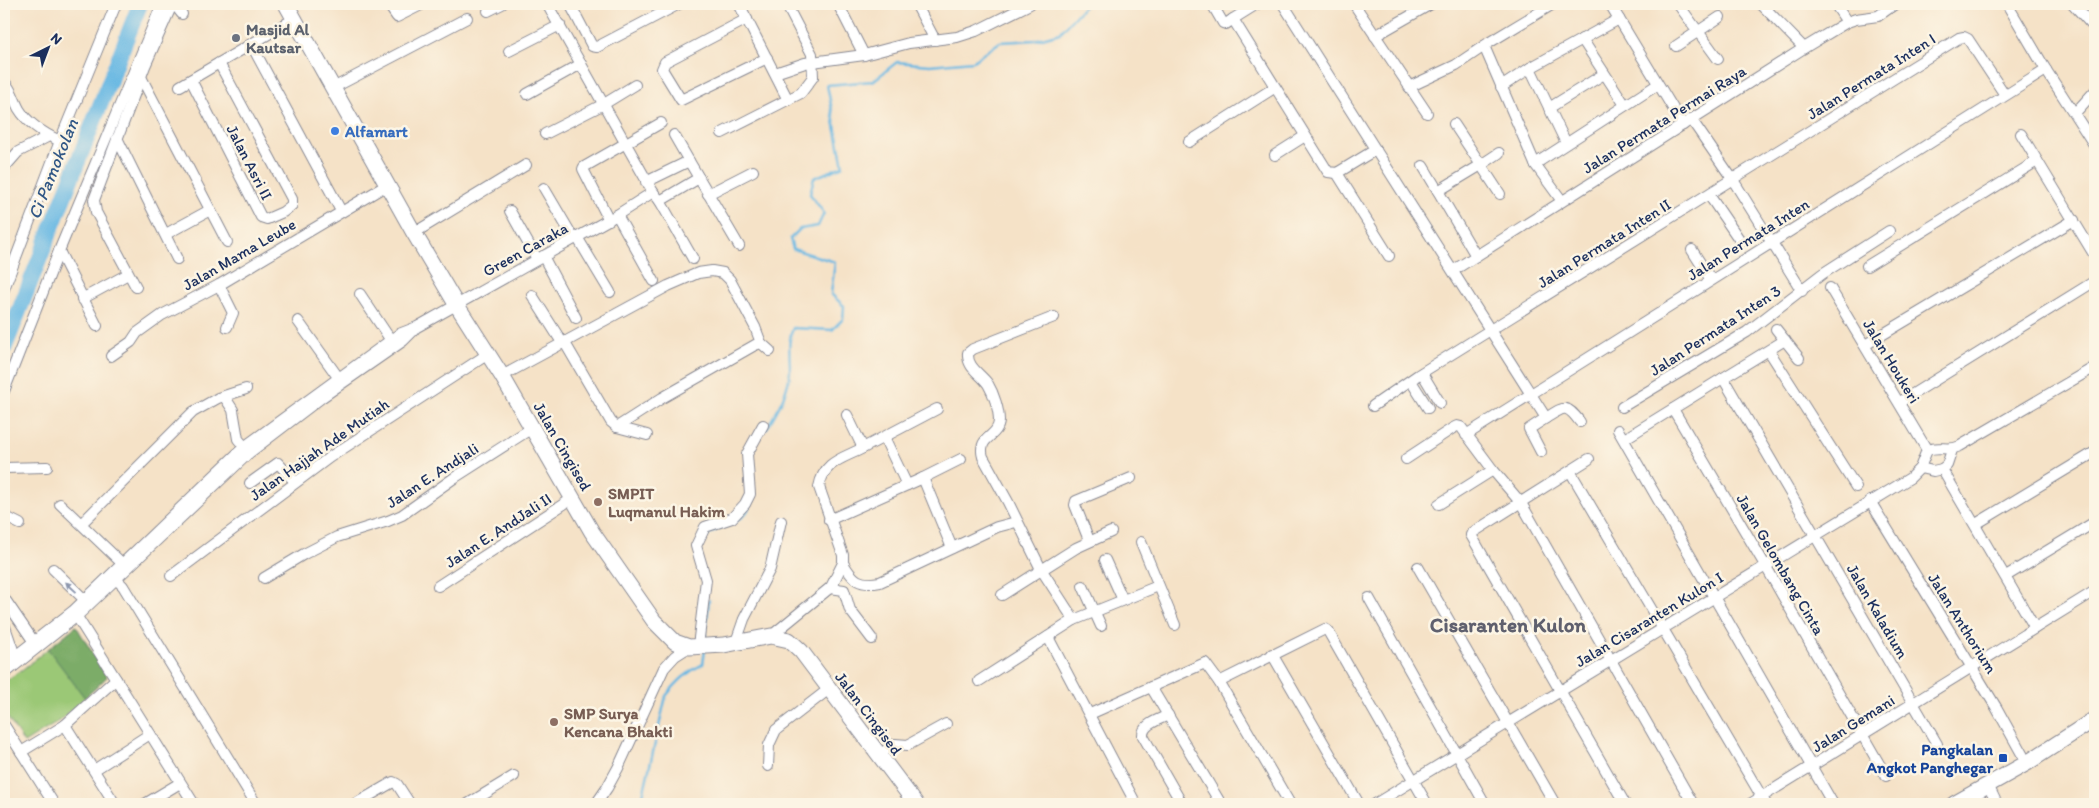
<svg xmlns="http://www.w3.org/2000/svg" width="2099" height="808" font-family="Itim,sans-serif">
<rect width="100%" height="100%" fill="#fcf5e5"/>
<filter id="ink" filterUnits="userSpaceOnUse"><feTurbulence type="fractalNoise" baseFrequency=".02" numOctaves="2"/><feDisplacementMap in="SourceGraphic" scale="10" xChannelSelector="R" yChannelSelector="G"/><feConvolveMatrix kernelMatrix="1 2 1 2 8 2 1 2 1" color-interpolation-filters="sRGB"/></filter>
<filter id="wash" filterUnits="userSpaceOnUse"><feTurbulence type="fractalNoise" baseFrequency=".0096" numOctaves="4" result="noise"/><feDisplacementMap in="SourceGraphic" scale="20" xChannelSelector="R" yChannelSelector="G"/><feGaussianBlur stdDeviation="1.12" result="paint"/><feColorMatrix in="noise" values="0 0 0 0 0 0 0 0 0 0 0 0 0 0 0 0 0 1.4 0 .05"/><feComposite in="paint" operator="in"/></filter>
<g filter="url(#wash)">
<rect width="100%" height="100%" fill="#f5e2c7"/>
<polygon fill="#9bc876" stroke="#5b7c6a" points="76,626 107,677 61,720 24,743 4,712 4,682 23,669"/>
<polygon fill="#7cac67" stroke="#4c6e62" points="76,626 107,677 85,698 48,649"/>
<g fill="none" stroke-linecap="round" stroke-linejoin="round">
<g stroke="#68b8e3" stroke-width="2.5">
<path d="M766 429C777 412 789 391 790 371 790 355 787 342 793 328L832 330 843 319 844 306 831 294 835 262 793 249 790 239 800 229 818 226 824 213 810 194 814 178 843 166 827 85 873 81 897 62 930 65 973 61 1000 42 1035 40 1060 33 1086 4"/>
<path d="M705 538C718 523 748 526 750 502"/>
<polyline points="705,640 709,600"/>
<path d="M641 804 666 696C677 682 687 672 703 664L705 650"/>
</g>
<polyline stroke="#68b8e3" stroke-width="16" points="4,349 140,4"/>
</g>
</g>
<g filter="url(#ink)">
<g fill="none" stroke-linecap="round" stroke-linejoin="round">
<defs>
<g id="minor">
<polyline points="388,4 397,17 423,4"/>
<polyline points="547,4 653,192"/>
<polyline points="570,4 592,46 597,47 679,4"/>
<polyline points="739,4 788,100"/>
<polyline points="838,4 864,55"/>
<polyline points="916,4 935,40"/>
<polyline points="1212,4 1223,23 1226,24 1233,19 1328,172 1337,173 1375,150"/>
<path d="M1283 4 1546 418C1564 407 1566 403 1580 422"/>
<polyline points="1354,4 1427,113"/>
<polyline points="1610,4 1683,125"/>
<polyline points="1678,4 1718,59"/>
<polyline points="1761,4 1804,48"/>
<polyline points="1835,4 1847,22"/>
<polyline points="2007,4 2046,70 2095,146"/>
<polyline points="2073,4 2091,24"/>
<polyline points="488,11 502,4"/>
<polyline points="747,19 665,62 662,69 681,100 767,58"/>
<polyline points="1233,19 1257,4"/>
<polyline points="1375,36 1431,4"/>
<polyline points="1582,39 1625,105"/>
<polyline points="251,44 341,211"/>
<polyline points="1484,46 1535,164 1562,201"/>
<polyline points="1676,46 1720,17"/>
<polyline points="509,51 560,25"/>
<polyline points="1530,68 1566,143"/>
<polyline points="775,73 805,63 864,55 909,43 957,37 976,31 1030,4"/>
<polyline points="137,77 141,77 227,242"/>
<polyline points="191,80 261,217 267,219 283,212 292,205 292,199 219,63"/>
<path d="M4 82C12 89 14 100 19 109 28 124 45 134 60 141"/>
<polyline points="180,86 294,19"/>
<polyline points="1409,87 1456,65 1490,42 1553,4"/>
<polyline points="1501,87 1530,68 1619,19"/>
<polyline points="333,88 467,18"/>
<polyline points="527,94 581,64"/>
<polyline points="1549,108 1604,74"/>
<polyline points="2075,113 2095,91"/>
<polyline points="1691,119 1733,180 1802,291"/>
<polyline points="1454,124 1481,165 1438,191 1476,256"/>
<polyline points="722,133 801,93 813,77 812,54 786,4"/>
<polyline points="545,134 604,104 635,85"/>
<polyline points="2021,134 2095,256"/>
<polyline points="674,135 689,161"/>
<polyline points="117,138 177,259"/>
<polyline points="1189,142 1274,88"/>
<polyline points="1499,153 1481,165 1500,194"/>
<polyline points="1275,155 1305,136"/>
<polyline points="1535,164 1657,85"/>
<polyline points="1423,166 1438,191"/>
<polyline points="4,168 18,152 49,136"/>
<polyline points="1337,173 1389,256"/>
<polyline points="646,182 689,161 699,178"/>
<polyline points="544,188 574,239"/>
<polyline points="708,194 753,171"/>
<polyline points="1709,195 1741,242"/>
<polyline points="660,201 693,259"/>
<polyline points="510,211 537,259"/>
<polyline points="617,215 654,281"/>
<polyline points="609,220 583,169 584,167 661,123"/>
<polyline points="414,233 526,165"/>
<polyline points="166,234 210,210"/>
<polyline points="577,237 610,292"/>
<polyline points="1692,250 1711,280"/>
<polyline points="59,251 97,326"/>
<polyline points="543,256 576,318"/>
<polyline points="1867,266 2037,161"/>
<polyline points="1454,270 1804,48 1847,22 1856,19 1878,16 1895,4"/>
<polyline points="219,285 233,313 227,327"/>
<polyline points="136,287 96,212 94,200 145,66 171,7 174,4 182,14"/>
<polyline points="1830,288 1927,450"/>
<polyline points="4,289 60,141 116,4"/>
<polyline points="360,294 394,345"/>
<polyline points="532,295 563,344"/>
<polyline points="82,299 128,274"/>
<path d="M1054 317 973 349 968 353C967 368 980 373 988 384 994 394 999 410 999 421 998 438 977 436 983 457L1008 502 1041 569 1074 620"/>
<polyline points="298,321 338,377"/>
<polyline points="1776,329 1799,358"/>
<polyline points="565,343 611,422 617,427 647,435"/>
<polyline points="1865,345 2074,220"/>
<polyline points="1769,351 1856,487"/>
<polyline points="111,356 131,342 137,333 162,315 219,285 387,185"/>
<polyline points="1422,373 1440,403"/>
<polyline points="502,376 668,286 698,273 712,271 723,273 730,280 755,327 761,343"/>
<polyline points="1723,378 1785,340"/>
<polyline points="1411,381 1428,408"/>
<polyline points="4,391 59,251 162,4"/>
<polyline points="224,396 233,410 238,439 248,451"/>
<polyline points="1900,402 2095,281"/>
<polyline points="1373,406 1418,375 1959,38 1964,37 1968,39 2005,95"/>
<polyline points="1622,407 1747,332 1822,274 1889,231"/>
<polyline points="1673,409 1769,572 1886,776"/>
<polyline points="617,427 662,398 755,345 761,343 770,351"/>
<polyline points="1618,430 1833,804"/>
<polyline points="1466,435 2046,70"/>
<polyline points="884,437 907,485"/>
<polyline points="1624,439 1723,378 1937,744"/>
<polyline points="863,448 937,409"/>
<path d="M1927 450C1940 445 1948 452 1960 446L2095 367"/>
<polyline points="1952,450 1947,465 1942,469 2035,628"/>
<polyline points="1541,452 1529,429 1546,418"/>
<polyline points="1406,459 1453,428 1457,426 1461,427 1493,470 1521,503 1693,804"/>
<polyline points="1589,459 1472,533 1471,535 1625,804"/>
<polyline points="4,468 47,467"/>
<polyline points="1920,468 1933,471 1942,469"/>
<polyline points="1570,471 1766,804"/>
<polyline points="923,478 961,459"/>
<polyline points="250,483 278,463 295,482"/>
<polyline points="1870,501 1996,707 2027,763"/>
<polyline points="60,504 127,568"/>
<polyline points="1439,504 1493,470"/>
<polyline points="4,516 20,524"/>
<polyline points="829,520 923,478 952,548"/>
<polyline points="82,523 193,412 218,398 246,389"/>
<polyline points="1976,524 2095,452"/>
<polyline points="1089,540 1075,505 1076,501 1131,478"/>
<polyline points="1141,542 1175,625"/>
<polyline points="1105,560 1123,600"/>
<path d="M843 563C853 580 859 586 880 582L997 527 1016 522"/>
<polyline points="1418,567 1555,804"/>
<polyline points="53,569 89,604"/>
<polyline points="112,575 123,586 256,804"/>
<polyline points="171,576 330,457 488,354"/>
<polyline points="2006,576 2095,522"/>
<polyline points="264,578 304,554 337,537 388,521 402,515 454,478 532,428"/>
<polyline points="438,586 573,498"/>
<polyline points="1083,586 1101,626"/>
<polyline points="830,588 844,590 850,610 872,639"/>
<polyline points="1002,595 1076,548 1111,532"/>
<polyline points="1369,598 1485,804"/>
<polyline points="4,601 6,601 34,642"/>
<polyline points="74,612 194,804"/>
<polyline points="4,624 15,656"/>
<path d="M771 636 831 587 843 563V555L819 487C824 461 842 459 863 448L847 415"/>
<polyline points="1048,637 1136,804"/>
<polyline points="736,642 744,619 770,569 781,521"/>
<polyline points="698,646 706,580 696,546 705,527 732,518 745,504 750,494 747,454 763,425"/>
<polyline points="1272,654 1359,804"/>
<polyline points="4,665 73,611 244,447 399,334 417,327 617,215 653,192 660,201 699,178 739,246"/>
<polyline points="4,674 77,616 249,453 321,398 403,341 414,330"/>
<polyline points="979,681 1074,620 1158,586"/>
<polyline points="1219,682 1325,629 1328,631 1427,804"/>
<polyline points="1151,687 1221,804"/>
<polyline points="1090,714 1205,663 1219,682 1290,804"/>
<path d="M1168 715C1159 720 1142 724 1143 736L1182 804"/>
<polyline points="4,725 54,804"/>
<polyline points="65,725 115,804"/>
<polyline points="21,752 65,725 116,679"/>
<polyline points="879,755 895,744 908,745 946,724"/>
<polyline points="768,766 769,745 776,730 829,689"/>
<polyline points="94,770 150,734"/>
<polyline points="1988,785 1997,804"/>
<polyline points="145,804 180,783"/>
<polyline points="355,804 393,782 397,784 410,804"/>
<polyline points="468,804 514,776"/>
<polyline points="596,804 607,788 618,768 664,668 675,656 689,647"/>
<polyline points="1375,804 1910,478 1920,468 1927,450"/>
<polyline points="1750,804 2095,591"/>
</g>
<g id="secondary">
<polyline points="286,4 414,233 453,299 502,376 592,532 654,621 675,642 689,647 724,645 771,636 789,640 801,651 916,804"/>
<polyline points="1954,804 2027,763 2095,719"/>
</g>
</defs>
<use href="#minor" stroke="#888892" stroke-width="12"/>
<use href="#secondary" stroke="#888892" stroke-width="17"/>
<use href="#minor" stroke="#fff" stroke-width="10"/>
<use href="#secondary" stroke="#fff" stroke-width="15"/>
</g>
<defs><path id="oneway-solid" d="M-6-.8H1V-3.2L6.5 0L1 3.2V.8H-6Z" transform="scale(1.25)"/></defs>
<use fill="#8d97ae" href="#oneway-solid" transform="translate(71 587) rotate(-137)"/>
</g>
<circle fill="#6b7280" stroke="#fcf5e5" stroke-width="2" cx="236" cy="38" r="5"/>
<circle fill="#3f7fe0" stroke="#fcf5e5" stroke-width="2" cx="335" cy="131" r="5"/>
<g fill="#8d6e63" stroke="#fcf5e5" stroke-width="2">
<circle cx="598" cy="502" r="5"/>
<circle cx="554" cy="722" r="5"/>
</g>
<rect fill="#1a4fb4" stroke="#fcf5e5" stroke-width="2" x="1998" y="753" width="10" height="10" rx="2.5"/>
<g text-anchor="middle" stroke-width="5" stroke-linejoin="round" paint-order="stroke">
<g font-size="16" font-weight="bold" fill="#5b616d" stroke="#fcf5e5" text-anchor="start">
<text x="246" y="35">Masjid Al<tspan x="246" dy="18">Kautsar</tspan></text>
</g>
<g font-size="16" fill="#1b2f5e" stroke="#fcf5e5">
<text transform="translate(1871 76) rotate(-32)" y="6">Jalan Permata Inten I</text>
<text transform="translate(1664 119) rotate(-32)" y="6">Jalan Permata Permai Raya</text>
<text transform="translate(250 162) rotate(63)" y="6">Jalan Asri II</text>
<text transform="translate(1748 239) rotate(-32)" y="6">Jalan Permata Inten</text>
<text transform="translate(1604 243) rotate(-32)" y="6">Jalan Permata Inten II</text>
<text transform="translate(525 249) rotate(-29)" y="6">Green Caraka</text>
<text transform="translate(239 254) rotate(-30)" y="6">Jalan Mama Leube</text>
<text transform="translate(1715 330) rotate(-33)" y="6">Jalan Permata Inten 3</text>
<text transform="translate(1892 361) rotate(59)" y="6">Jalan Houkeri</text>
<text transform="translate(563 446) rotate(60)" y="6">Jalan Cingised</text>
<text transform="translate(319 449) rotate(-35)" y="6">Jalan Hajjah Ade Mutiah</text>
<text transform="translate(432 475) rotate(-33)" y="6">Jalan E. Andjali</text>
<text transform="translate(498 530) rotate(-33)" y="6">Jalan E. AndJali II</text>
<text transform="translate(1781 564) rotate(60)" y="6">Jalan Gelombang Cinta</text>
<text transform="translate(1878 611) rotate(60)" y="6">Jalan Kaladium</text>
<text transform="translate(1649 619) rotate(-31)" y="6">Jalan Cisaranten Kulon I</text>
<text transform="translate(1963 623) rotate(58)" y="6">Jalan Anthorium</text>
<text transform="translate(869 713) rotate(53)" y="6">Jalan Cingised</text>
<text transform="translate(1853 723) rotate(-32)" y="6">Jalan Gemani</text>
</g>
<g font-size="16" font-weight="bold" fill="#366cbe" stroke="#fcf5e5" text-anchor="start">
<text x="345" y="137">Alfamart</text>
</g>
<g font-size="16" font-weight="bold" fill="#785e54" stroke="#fcf5e5" text-anchor="start">
<text x="608" y="499">SMPIT<tspan x="608" dy="18">Luqmanul Hakim</tspan></text>
<text x="564" y="719">SMP Surya<tspan x="564" dy="18">Kencana Bhakti</tspan></text>
</g>
<g font-size="16" font-weight="bold" fill="#164399" stroke="#fcf5e5" text-anchor="end">
<text x="1993" y="755">Pangkalan<tspan x="1993" dy="18">Angkot Panghegar</tspan></text>
</g>
<g font-size="18" font-style="italic" fill="#325886" stroke="#fcf5e5">
<text transform="translate(53 169) rotate(-68)" y="6">Ci Pamokolan</text>
</g>
<g font-size="21" font-weight="bold" fill="#5f606e" stroke="#fcf5e5">
<text x="1508" y="632">Cisaranten Kulon</text>
</g>
</g>
<rect width="2099" height="808" fill="none" stroke="#fcf5e5" stroke-width="20"/>
<g transform="translate(48 48) rotate(42)" stroke="#fcf5e5" stroke-width="4" paint-order="stroke">
<path d="M0-4L9 19L0 12L-9 19Z" fill="#1b2f5e"/>
<text y="-8" font-size="14" font-weight="bold" text-anchor="middle" fill="#1b2f5e">N</text>
</g>
</svg>
